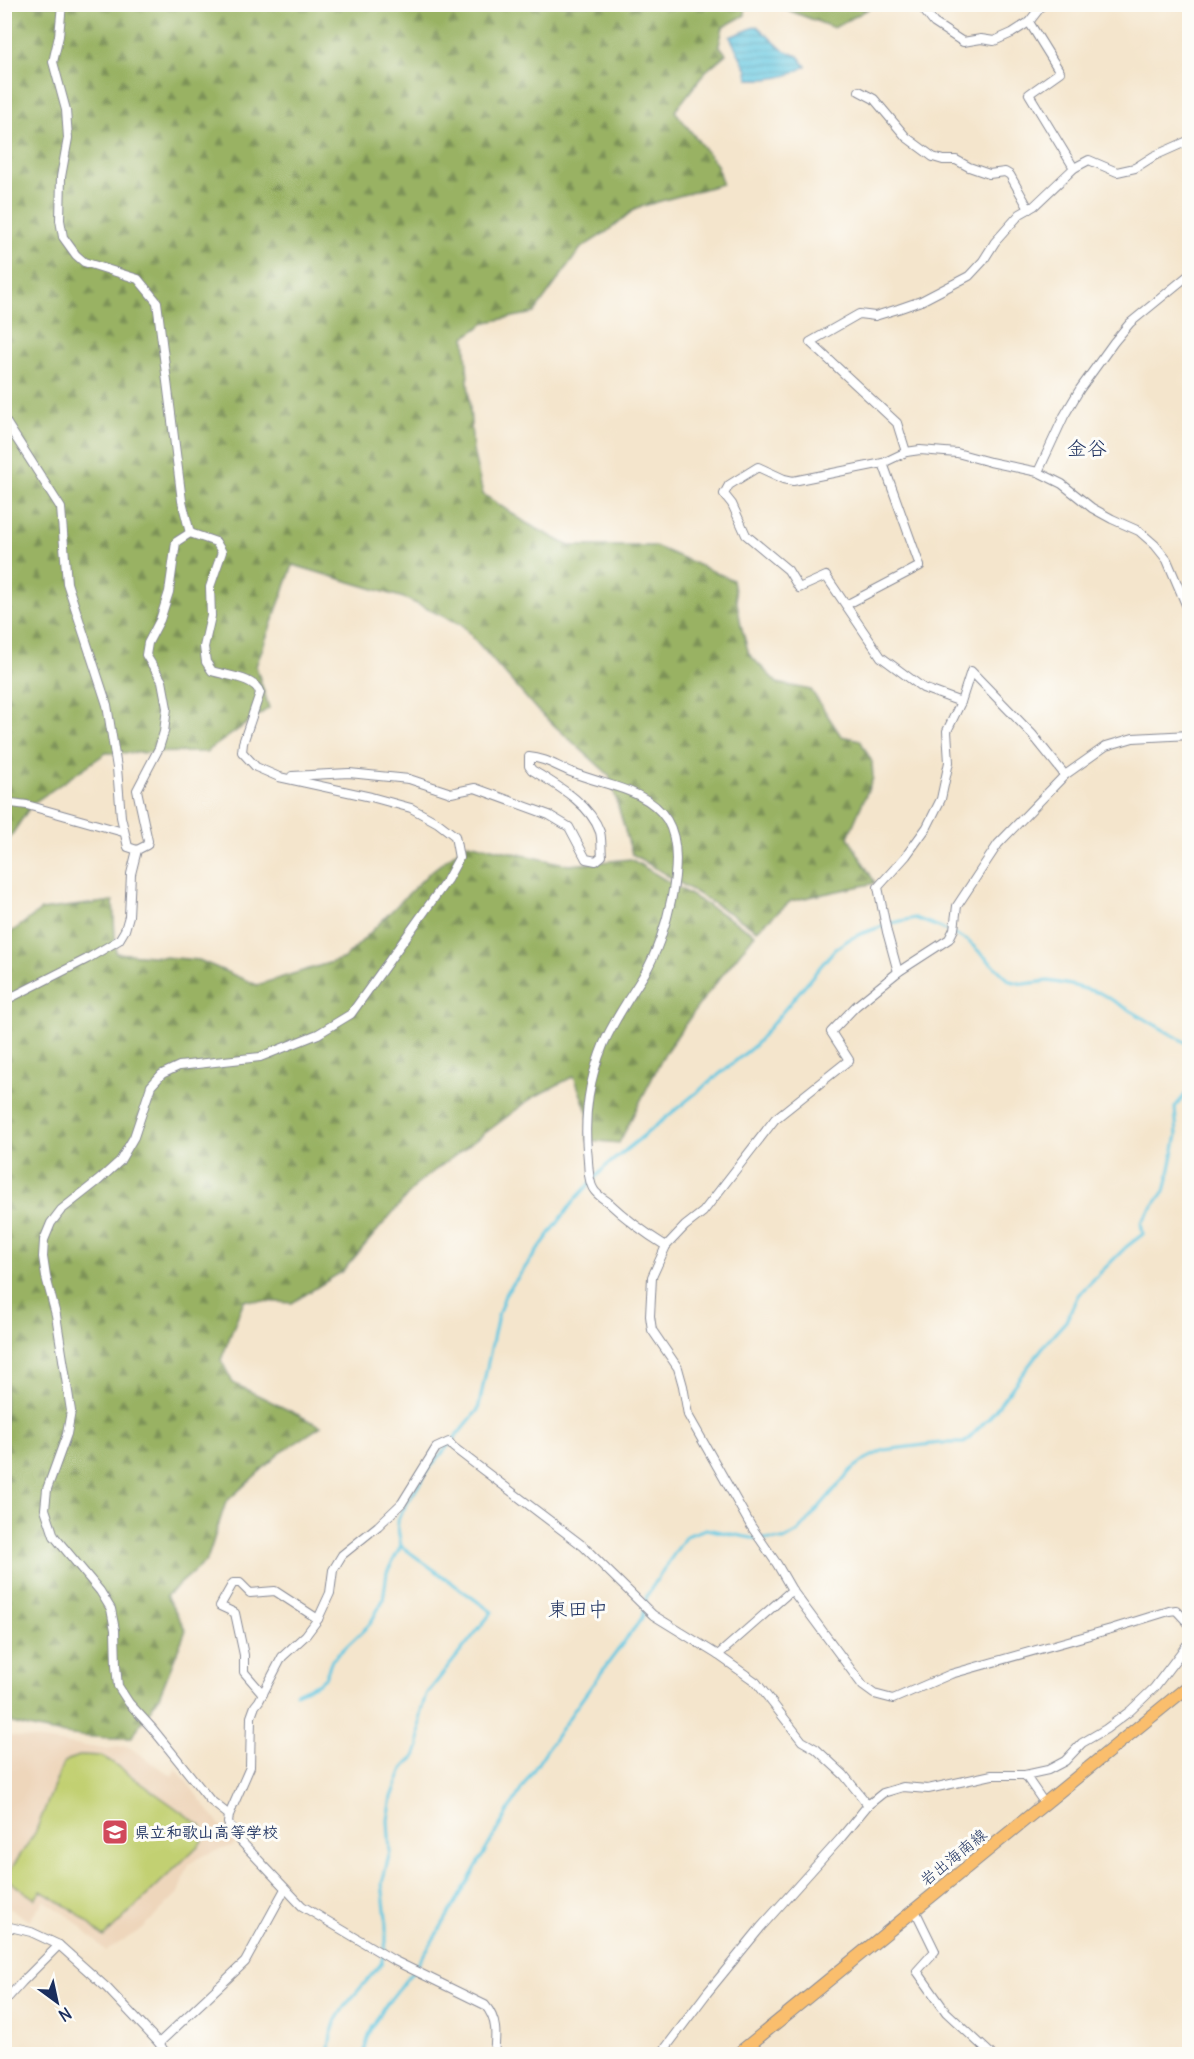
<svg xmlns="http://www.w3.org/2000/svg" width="1194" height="2059" font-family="Delius,'Klee One',sans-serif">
<defs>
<pattern id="forest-firs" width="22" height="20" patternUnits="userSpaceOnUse" patternTransform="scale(1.5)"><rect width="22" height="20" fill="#99b264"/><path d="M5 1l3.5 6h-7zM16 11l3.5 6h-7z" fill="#7c9156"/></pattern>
<pattern id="water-rules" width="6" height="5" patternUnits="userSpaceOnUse" patternTransform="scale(1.5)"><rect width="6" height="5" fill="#63c7e1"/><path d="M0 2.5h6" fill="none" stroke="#51a2ba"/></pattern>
</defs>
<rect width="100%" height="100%" fill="#fdfcf7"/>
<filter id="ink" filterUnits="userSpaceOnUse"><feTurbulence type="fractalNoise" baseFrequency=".0167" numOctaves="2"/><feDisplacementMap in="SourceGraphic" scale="12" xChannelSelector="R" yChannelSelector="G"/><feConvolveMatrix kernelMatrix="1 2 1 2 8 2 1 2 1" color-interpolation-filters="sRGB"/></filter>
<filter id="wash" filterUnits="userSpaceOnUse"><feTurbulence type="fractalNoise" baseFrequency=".008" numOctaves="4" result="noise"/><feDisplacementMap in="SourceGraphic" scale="24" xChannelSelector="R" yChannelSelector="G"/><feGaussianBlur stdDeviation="1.35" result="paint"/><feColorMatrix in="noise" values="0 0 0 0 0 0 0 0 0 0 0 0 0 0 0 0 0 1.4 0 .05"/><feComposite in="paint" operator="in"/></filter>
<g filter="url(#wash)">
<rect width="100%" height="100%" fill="#f4e5cc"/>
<polygon fill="#eed6bb" points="4,1735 106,1749 127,1746 172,1776 176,1768 235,1845 204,1855 189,1864 178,1893 142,1929 106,1951 71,1918 44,1900 29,1921 5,1905"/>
<g fill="url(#forest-firs)" stroke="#5a7061" stroke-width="1.5">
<polygon points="5,5 745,5 745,15 723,27 719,45 726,54 706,71 675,111 717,165 722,184 636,208 608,231 581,248 534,313 487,322 465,337 473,451 483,494 528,524 569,546 655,546 733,580 741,625 749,654 777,683 811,690 841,736 860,740 872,762 873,778 848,837 875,883 791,901 757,930 632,854 609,775 536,709 462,625 404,598 293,565 256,666 269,708 206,752 106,753 32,804 5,845"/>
<polygon points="781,5 781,4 872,5 872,7 834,28 780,7"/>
<path d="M468 843 569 865 631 859 755 934 701 1002 665 1053 619 1143 587 1140 588 1114 574 1076 532 1098 418 1183 343 1271 292 1303 244 1300 221 1360 233 1383 321 1426 279 1454 226 1502 207 1560 166 1596 186 1630 159 1697 131 1738C86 1739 48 1733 5 1721V937L41 910 113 901 116 953 199 960 257 985 345 958 429 873Z"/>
</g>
<path fill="#c2d072" stroke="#6e8068" stroke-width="1.5" d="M82 1755 101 1756 110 1761 201 1826C205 1833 204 1837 200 1844L104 1937 76 1912 41 1891 35 1899 5 1878 35 1833 63 1764 68 1760Z"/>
<path fill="url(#water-rules)" stroke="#3f7ba0" stroke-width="1.5" d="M757 26 783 50 798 56 806 66C788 78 769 80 748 79L747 70 730 37Z"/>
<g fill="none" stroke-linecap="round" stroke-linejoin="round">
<g stroke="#63c7e1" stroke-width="3">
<polyline points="296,1693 319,1683 325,1678 332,1660 370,1624 383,1600 387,1572 401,1546 397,1523 400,1515 428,1470 478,1410 498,1315 505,1295 573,1202 605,1167 754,1046 835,949 848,940 863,933 892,923 915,918 939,927 968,941 1010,981 1024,984 1048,981 1071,985 1100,993 1190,1045"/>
<polyline points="328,2054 331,2035 336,2020 344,2007 381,1964 386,1942 386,1918 382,1883 390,1852 388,1820 392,1797 403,1769 415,1756 419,1746 420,1714 426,1695 492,1612 401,1546"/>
<path d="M364 2054C369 2017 399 1992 419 1962 455 1908 485 1849 519 1793 556 1733 599 1675 642 1618L647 1595 686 1536 706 1529 751 1538 784 1540 798 1532 851 1470 866 1459 884 1450 940 1443H964L989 1418 1046 1343 1066 1321 1078 1295 1126 1247 1143 1234 1141 1223 1166 1188 1177 1135 1175 1107 1190 1089"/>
</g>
</g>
</g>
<g filter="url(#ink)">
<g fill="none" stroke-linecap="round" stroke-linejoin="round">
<defs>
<g id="minor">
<polyline points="62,4 59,36 53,62 66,110 68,138 61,177 60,220 63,237 76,255 84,262 138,279 157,302 182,501 190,533"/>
<polyline points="919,4 934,23 963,42 981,39 994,41 1012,33 1029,22"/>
<polyline points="1043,4 1029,22 1060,72 1029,94 1074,168"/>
<polyline points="859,91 874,99 906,137 933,157 943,160 956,160 969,167 989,174 1005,172 1010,175 1029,209"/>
<polyline points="4,419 61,508 67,583 107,705 117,768 121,817 128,847 137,850"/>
<polyline points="906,452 897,423 810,342 859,314 875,316 898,309 921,301 969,276 983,261 995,242 1020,214 1034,206 1074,168 1089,160 1117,172 1135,168 1154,156 1190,140"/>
<polyline points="1038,472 1064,416 1080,389 1114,342 1130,323 1190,274"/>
<path d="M190 533 216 542 222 552 210 587 211 616 204 647 206 662 212 671C226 676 255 677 260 693L243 743 242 752 256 767 279 777 371 797 411 808 438 823 455 836 459 858 447 880 351 1014 318 1034 260 1057 179 1066 162 1074 151 1086 134 1137 120 1161 99 1180 61 1210 51 1223 44 1240 43 1257 46 1277 56 1315 71 1411 67 1434 47 1489 45 1509 54 1536 100 1591 111 1609 115 1630 116 1666 118 1686 129 1703 152 1728 210 1800 229 1815"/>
<polyline points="846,605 920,566 883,463"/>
<polyline points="961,702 923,688 881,657 826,576 799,588 788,570 746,535 732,504 724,494 729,485 758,467 784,479 793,481 883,463 906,452 920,450 957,453 990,462 1038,472 1062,484 1092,508 1112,519 1139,531 1155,545 1167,560 1190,614"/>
<polyline points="1190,735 1133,738 1106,746 1065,775 998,844 957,906 954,929 949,939 898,972 856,1006 831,1032 849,1060 775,1119 703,1212 685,1226 666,1246 652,1277 650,1316 652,1330 678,1368 683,1386 688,1415 751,1526 777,1564 792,1590 863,1686 874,1694 893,1699 951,1674 1111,1629 1169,1611 1176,1610 1190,1625"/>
<path d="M292 776 349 773 409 779 451 793 475 788 549 815 569 827 586 859 596 861 602 856C601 849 602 839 600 832 590 803 556 785 532 770L529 766V757C545 758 556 766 571 772 581 776 591 779 601 782 625 789 653 797 667 820 689 856 665 939 645 973 631 996 615 1018 604 1043 589 1079 584 1112 587 1150 589 1162 587 1180 594 1190 597 1195 604 1199 608 1202 626 1219 645 1233 666 1246"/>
<polyline points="4,802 27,805 123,832"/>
<polyline points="898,972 887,932 878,887 906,856 927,827 941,799 949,762 947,731 961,702 971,671 1032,734 1065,775"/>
<polyline points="4,1001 87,959 119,940 125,930 129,916 131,874 137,850 147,845 148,841 137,790 159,748 164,732 167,708 162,681 146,655 148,643 160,620 169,592 176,542 190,533"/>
<polyline points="718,1655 792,1590"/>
<polyline points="263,1694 244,1672 244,1655 235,1613 220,1606 233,1583 240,1583 250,1593 275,1591 318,1619"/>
<polyline points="1025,1775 1045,1804"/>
<polyline points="915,1910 935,1951 917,1971 946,2012 991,2054"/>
<polyline points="4,1934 10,1927 31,1932 59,1945 107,1988 159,2043 166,2054"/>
<polyline points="4,2002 22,1982 59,1945"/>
<polyline points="159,2043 245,1962 285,1889"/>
<path d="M494 2054C496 2036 498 2020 485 2005L393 1960 302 1906 235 1835 228 1823 229 1815 250 1767 251 1717 255 1706 259 1701 282 1657 306 1635 318 1619 330 1593 333 1570 342 1555 378 1526 402 1503 436 1448 449 1442 453 1447 483 1470 583 1546 653 1615 718 1655 756 1682 802 1741 816 1749 844 1775 868 1805"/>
<polyline points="661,2054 707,1993 761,1927 840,1839 868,1805 883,1793 903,1787 928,1789 992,1775 1025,1775 1048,1770 1065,1761 1082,1743 1106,1729 1130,1711 1154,1688 1186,1646 1190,1644"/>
</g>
<polyline id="primary" points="738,2054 1190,1685"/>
</defs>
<use href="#minor" stroke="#888a95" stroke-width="10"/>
<use href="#primary" stroke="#888a95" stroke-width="14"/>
<use href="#minor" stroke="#fff" stroke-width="8"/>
<use href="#primary" stroke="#fabe6d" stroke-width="12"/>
</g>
</g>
<defs>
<symbol id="school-square" viewBox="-11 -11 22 22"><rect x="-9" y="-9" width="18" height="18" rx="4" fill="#d1495b" stroke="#fdfcf7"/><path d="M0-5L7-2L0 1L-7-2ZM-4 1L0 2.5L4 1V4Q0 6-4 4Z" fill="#fff"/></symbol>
</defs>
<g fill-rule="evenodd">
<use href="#school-square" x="100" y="1817" width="30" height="30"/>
</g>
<g text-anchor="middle" stroke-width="6" stroke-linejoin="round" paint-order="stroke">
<g font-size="16" font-weight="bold" fill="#1b2f5e" stroke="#fdfcf7" text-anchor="start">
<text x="134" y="1838">県立和歌山高等学校</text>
</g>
<g font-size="16" fill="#1b2f5e" stroke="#fdfcf7">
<text transform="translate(953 1857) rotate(-39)" y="6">岩出海南線</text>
</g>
<g font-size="20" fill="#1b2f5e" stroke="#fdfcf7">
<text x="1087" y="455">金谷</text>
<text x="578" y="1616">東田中</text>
</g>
</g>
<rect width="1194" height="2059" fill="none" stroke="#fdfcf7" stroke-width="24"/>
<g transform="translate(57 2002) rotate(147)" stroke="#fdfcf7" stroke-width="4.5" paint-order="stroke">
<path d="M0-4.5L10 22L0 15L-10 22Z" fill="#1b2f5e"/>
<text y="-9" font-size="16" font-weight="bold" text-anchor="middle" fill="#1b2f5e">N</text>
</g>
</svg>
